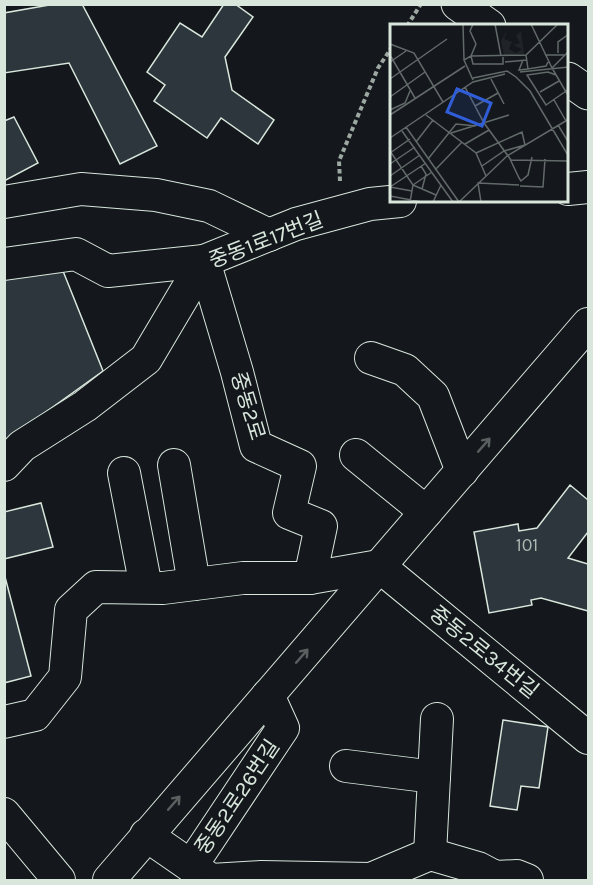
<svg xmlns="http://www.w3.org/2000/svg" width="593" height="885" font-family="Karla,'Noto Sans KR',sans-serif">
<rect width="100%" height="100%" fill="#14181c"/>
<g fill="#2c363c" stroke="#d8e6dc" stroke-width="1.5">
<polygon points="55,4 82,4 157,146 120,164 69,63 4,73 4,13"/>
<polygon points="224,4 235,4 253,17 225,57 232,90 274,120 258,144 221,118 207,138 154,101 165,85 147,72 180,23 202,37"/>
<polygon points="14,117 38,163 4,181 4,121"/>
<polygon points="63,271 103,371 4,442 4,278"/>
<polygon points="570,485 588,500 588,532 568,558 588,564 588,611 541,598 531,600 532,605 489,613 474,532 518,524 519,531 537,528"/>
<polygon points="41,503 53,547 4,559 4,512"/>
<polygon points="4,573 31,676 4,683"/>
<polygon points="503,720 548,727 539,788 521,786 517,810 490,806"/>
</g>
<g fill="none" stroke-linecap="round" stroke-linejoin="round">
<defs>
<g id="minor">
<polyline points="568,189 588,187"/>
<polyline points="4,202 81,189 156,195 209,206 269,235"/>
<polyline points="4,264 76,254 108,271 204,261 237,372 256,446 300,466 289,513 321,526 310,578 379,566 588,738"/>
<polyline points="371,358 405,370 433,396 462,471"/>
<polyline points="356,455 426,512"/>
<polyline points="4,465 22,446 85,406 146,359 204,261 296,224 370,204 400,201"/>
<polyline points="174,465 194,584"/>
<polyline points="124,473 146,587"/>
<polyline points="4,722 35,715 65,677 71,610 96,587 163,588 243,578 310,578"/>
<polyline points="346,766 434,777"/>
<polyline points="4,814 59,880"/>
<polyline points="146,835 211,880 261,877 371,879 430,854 478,868 495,877 517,876 527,880"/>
<polyline points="430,854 437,719"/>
<polyline points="191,866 283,728 268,695"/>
<polyline points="109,880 588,324"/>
</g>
<g id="major">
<polyline points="458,4 489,26"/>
<polyline points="568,79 588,93"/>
</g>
</defs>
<use href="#minor" stroke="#d8e6dc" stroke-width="34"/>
<use href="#major" stroke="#d8e6dc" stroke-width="35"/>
<g stroke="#9da8a2" stroke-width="4" stroke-dasharray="4.5 3" stroke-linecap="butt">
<polyline points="407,26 421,4"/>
<polyline points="340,181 339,161 378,68 392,47"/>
</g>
<use href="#minor" stroke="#14181c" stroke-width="32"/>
<use href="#major" stroke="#14181c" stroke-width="33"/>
</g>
<defs><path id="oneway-shaft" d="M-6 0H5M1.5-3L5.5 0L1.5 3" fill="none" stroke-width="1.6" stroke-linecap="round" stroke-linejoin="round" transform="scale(1.5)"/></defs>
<g stroke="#59605f">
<use href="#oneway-shaft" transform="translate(484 445) rotate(-49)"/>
<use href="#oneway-shaft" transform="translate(302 656) rotate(-49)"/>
<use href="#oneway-shaft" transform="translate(174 803) rotate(-49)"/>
</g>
<g text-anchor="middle" stroke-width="4.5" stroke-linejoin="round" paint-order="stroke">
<g font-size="18" fill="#adbab4">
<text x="527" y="551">101</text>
</g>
<g font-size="21" fill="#d8e6dc" stroke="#14181c">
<text transform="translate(266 240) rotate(-21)" y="7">중동1로17번길</text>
<text transform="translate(248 406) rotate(73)" y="7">중동2로</text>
<text transform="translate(484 652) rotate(39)" y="7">중동2로34번길</text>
<text transform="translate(237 797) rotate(-56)" y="7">중동2로26번길</text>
</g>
</g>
<g transform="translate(390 24)">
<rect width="178" height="178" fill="#14181c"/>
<path d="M117 6 114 15 122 18 119 25 126 29 132 25 123 21 130 19 126 12 131 7 134 30 114 31 111 17Z" fill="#202428"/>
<path fill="none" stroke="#626a69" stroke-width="1.5" d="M73 0 74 36M105 0 111 32M141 0 162 44M0 20 24 29 53 78M168 29V18L179 10M0 31 25 74M136 31 138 45 156 42 158 38M155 31H175M81 32 136 31 168 0M81 32 83 40H113V33M133 36 129 46 138 45M0 38 16 27M115 38 137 36M162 44 179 73M162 44 179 27M130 48 179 43M166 51 158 48 137 51 156 81 179 65M83 54 117 47 126 53 140 67 179 133M0 55 57 15M101 55 114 80M83 56 74 36 81 32 86 20 80 7 83 0M75 63 94 99 121 136 179 137M150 68 169 57M0 73 35 48M164 76 176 97M85 82 108 69M0 86 15 79 20 67M0 91 75 42M36 91 86 129 96 152M168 101 179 119M16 103 69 178M12 107 63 178M61 109 119 91M0 114 83 58 115 50M26 118 43 96M75 120 99 106M0 127 23 161 20 178M0 129 20 115M86 129 132 108 135 121 114 127 92 142M38 135 66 100 86 102M120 135 129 154M0 140 25 123M31 142 36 150 32 165M45 146 72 118M0 152 30 131M129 154 131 157 138 151 142 133M23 161 46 171M23 161 42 148M130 162 153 163 155 135M0 163 36 139M0 163 22 167M0 172 32 178M43 178 51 161M69 178 117 132 179 95M91 178 88 159 129 161"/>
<path fill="#305dd8" fill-opacity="0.15" stroke="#305dd8" stroke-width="3" d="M67 65 101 79 92 102 57 88Z"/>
<rect width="178" height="178" fill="none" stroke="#d8e6dc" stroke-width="3"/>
</g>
<rect width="593" height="885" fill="none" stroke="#d8e6dc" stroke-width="12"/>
</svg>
